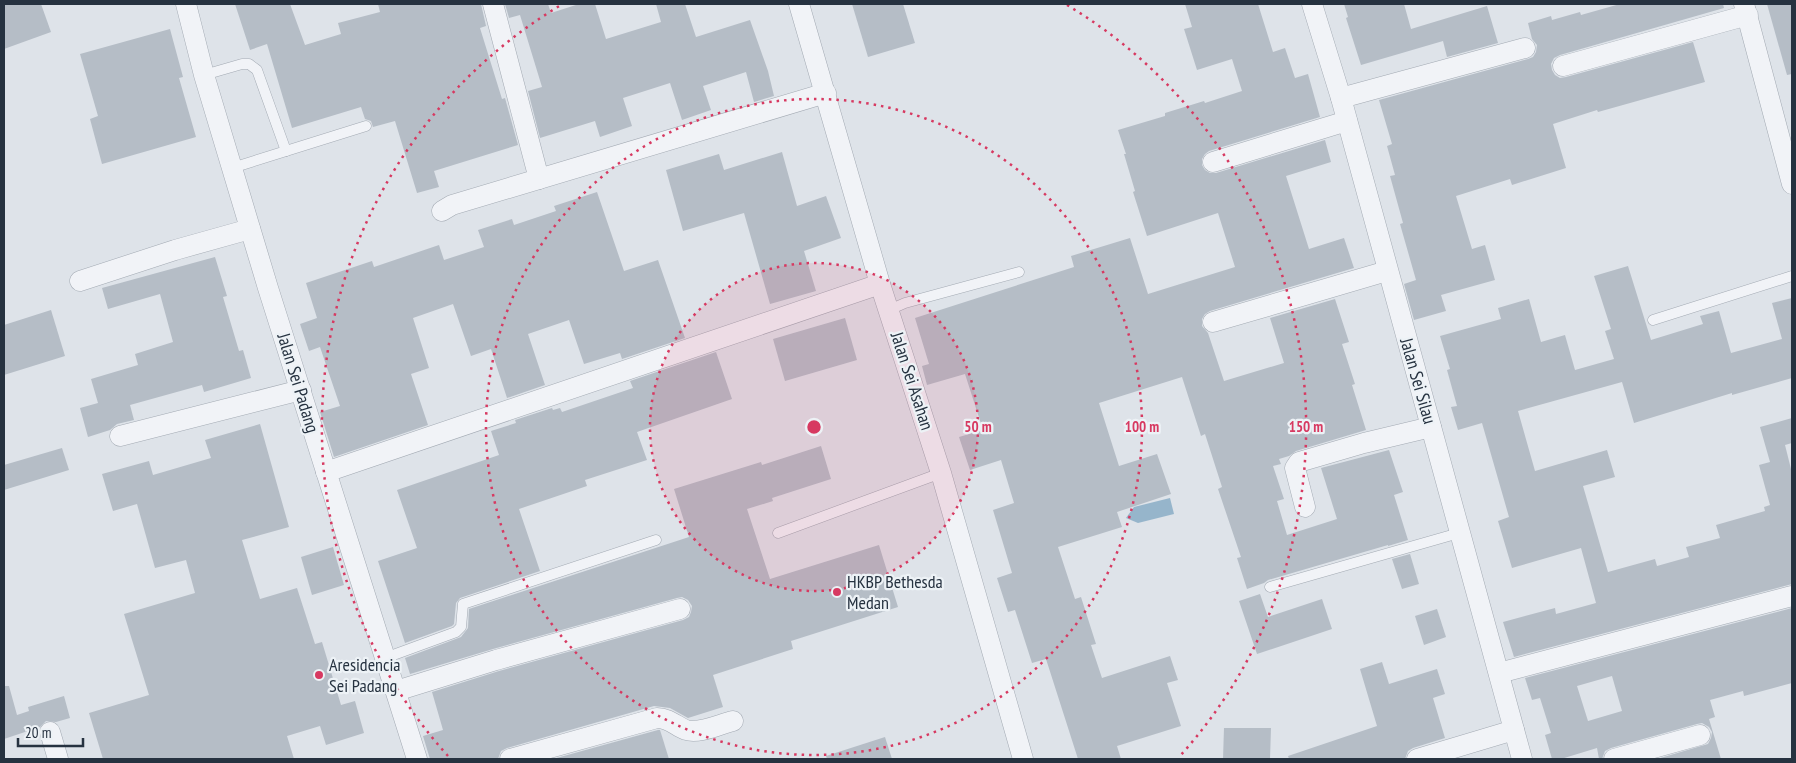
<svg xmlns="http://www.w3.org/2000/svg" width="1796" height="763" font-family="'PT Sans Narrow',sans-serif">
<rect width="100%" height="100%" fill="#dee3e9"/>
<polygon fill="#96b5cb" points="1170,498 1174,514 1138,523 1126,518 1134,507"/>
<g fill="#b5bdc6" fill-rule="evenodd">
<polygon points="4,4 41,4 51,32 4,49"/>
<polygon points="235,4 290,4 305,45 341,34 338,23 380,12 378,4 481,4 486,26 480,28 502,99 505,98 518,145 434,171 439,187 417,193 395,121 373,127 371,121 365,119 361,107 292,128 267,44 250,50"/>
<polygon points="505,4 548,4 551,13 579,4 595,4 606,39 661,22 656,4 685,4 696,37 750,20 768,71 774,96 754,102 746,72 703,86 711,110 682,120 670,83 623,98 632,126 600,137 595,121 540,138 528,91 542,87 520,15 509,18"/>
<polygon points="852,4 903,4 915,43 868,57"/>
<polygon points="1185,4 1258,4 1273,52 1285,48 1295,78 1308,74 1320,117 1209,151 1205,154 1202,159 1202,165 1205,170 1210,173 1216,173 1325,140 1331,162 1286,176 1309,249 1344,238 1354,268 1210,311 1205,314 1202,319 1202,326 1208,333 1224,381 1284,363 1270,318 1335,299 1349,342 1342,344 1355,384 1352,385 1366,430 1296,451 1289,456 1279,459 1281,464 1273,466 1284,499 1277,501 1287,535 1337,519 1321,468 1389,450 1403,492 1394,495 1408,540 1388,546 1388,545 1268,580 1264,583 1247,589 1237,558 1241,557 1218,489 1222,487 1205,434 1201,436 1182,377 1099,403 1119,466 1157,454 1171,494 1117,512 1122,527 1058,547 1075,599 1081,597 1096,644 1091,645 1102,678 1170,656 1178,680 1167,683 1181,726 1117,746 1121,759 1078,759 1046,659 1032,663 1015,610 1008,612 997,578 1012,573 993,510 1014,503 1001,460 970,470 959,437 983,430 965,374 927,385 922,366 929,364 915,318 1074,267 1071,256 1130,238 1148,294 1235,267 1218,213 1147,236 1133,192 1135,191 1124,154 1126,154 1118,130 1165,116 1165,113 1204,101 1205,103 1242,91 1232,59 1197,70 1184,29 1192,27"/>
<polygon points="1344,4 1404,4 1411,29 1487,6 1498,43 1447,57 1443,41 1361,65 1346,18 1348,17"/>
<polygon points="1620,4 1723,4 1724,8 1560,55 1554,58 1551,64 1552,70 1555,75 1560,78 1566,77 1693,42 1705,82 1598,112 1597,110 1553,124 1566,168 1512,185 1510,179 1456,196 1472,249 1485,245 1495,280 1441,295 1446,311 1414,320 1404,284 1416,280 1400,224 1403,223 1390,176 1395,175 1387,146 1392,144 1379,100 1528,59 1533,57 1536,52 1537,45 1532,39 1528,23 1551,16 1552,20 1580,12 1581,15"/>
<polygon points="1767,4 1792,4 1792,74 1787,75"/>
<polygon points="170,29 183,77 179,78 196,137 102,164 90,119 98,116 80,54"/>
<polygon points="782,152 797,206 826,196 841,238 804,251 816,291 770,304 744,213 683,231 666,170 719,154 724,170"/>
<polygon points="597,192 624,271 658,260 685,338 622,359 620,353 584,364 569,320 528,334 545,385 507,398 491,349 471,356 453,304 413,318 429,368 411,374 428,425 334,457 320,412 340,406 320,347 309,351 300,324 317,318 306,283 372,261 374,267 439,245 444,260 484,247 478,230 512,219 514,225 556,211 554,206"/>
<polygon points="215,257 227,296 223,297 239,351 243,350 251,378 204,392 202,385 130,405 134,420 117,424 110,430 88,437 80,408 98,403 91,379 138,365 135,354 173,342 160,294 108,309 102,288"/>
<polygon points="1628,266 1651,340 1703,324 1700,316 1719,311 1731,353 1782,339 1772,303 1792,298 1792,378 1732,395 1732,393 1634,423 1622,382 1518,411 1535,471 1607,450 1615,477 1583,486 1608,572 1655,559 1657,566 1689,557 1686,547 1720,538 1716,525 1765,511 1764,507 1770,505 1759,465 1770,462 1760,427 1792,418 1792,443 1785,445 1792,473 1792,584 1514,657 1503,622 1555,608 1556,614 1596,603 1581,548 1512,568 1498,521 1509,517 1482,423 1458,430 1451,407 1457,406 1447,370 1450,369 1440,336 1501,319 1498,308 1529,299 1541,342 1565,335 1575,370 1614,359 1605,331 1611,329 1594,276"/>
<polygon points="51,310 65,356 4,375 4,325"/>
<polygon points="845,318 857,360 785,381 773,339"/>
<polygon points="716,352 732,399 637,432 647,460 585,480 587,486 519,509 540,571 460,598 456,603 454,624 452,626 405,643 378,561 417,548 397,490 499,455 491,431 516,423 515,420 552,408 553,410 560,408 562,412 633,388 630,381"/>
<polygon points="260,424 289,527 242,540 260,599 297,588 315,644 322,642 341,705 355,701 364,733 326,745 320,726 287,736 294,759 103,759 89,713 149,695 124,614 195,593 186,560 155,568 137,504 113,511 102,474 149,461 153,475 211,458 205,440"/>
<polygon points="821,446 831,479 772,498 773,501 747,509 770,579 879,545 898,607 791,641 793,649 713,675 723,707 688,718 670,708 654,706 507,748 501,751 498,759 430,759 423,736 443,730 432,692 499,671 683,620 689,617 691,612 692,606 688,600 682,597 677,598 493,649 410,674 405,658 461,637 468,628 469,609 689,537 674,489 761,462 762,465"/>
<polygon points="62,448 69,470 4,490 4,465"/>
<polygon points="333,547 344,585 312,595 301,557"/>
<polygon points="1410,554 1419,584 1402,589 1392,559"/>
<polygon points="1260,594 1268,617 1322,599 1332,629 1257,654 1239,601"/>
<path d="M1792 608V683L1744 696 1743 691 1710 700 1715 717 1709 719 1721 759H1657L1708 744 1711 738 1712 732 1709 727 1702 723 1697 724 1611 748 1605 751 1602 759H1599L1597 748 1561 759H1552L1545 735 1551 733 1540 698 1532 700 1525 678ZM1612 676 1622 711 1588 721 1577 686Z"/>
<polygon points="1437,609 1446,637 1424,645 1415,616"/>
<polygon points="1382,662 1389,684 1437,669 1445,694 1433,698 1445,738 1413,748 1408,751 1405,759 1289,759 1288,756 1377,726 1360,669"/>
<polygon points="4,686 9,686 17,715 29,711 28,707 64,696 70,718 56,722 46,721 40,727 4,739"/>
<polygon points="1224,728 1271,728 1270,759 1223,759"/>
<polygon points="658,730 660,730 669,759 553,759"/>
<polygon points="885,737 892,759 827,759 826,756"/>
</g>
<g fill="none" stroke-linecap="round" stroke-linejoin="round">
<defs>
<g id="lane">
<polyline points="204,75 242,64 249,64 257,70 286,151"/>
<polyline points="232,168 366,126"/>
<polyline points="889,310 905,303 1019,272"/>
<polyline points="1653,320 1792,276"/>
<polyline points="778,533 941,473"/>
<polyline points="1270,587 1459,533"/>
<polyline points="385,658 456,632 461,627 463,604 656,540"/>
</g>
<g id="street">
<polyline points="186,4 204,75 268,288 417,759"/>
<polyline points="493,4 539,179"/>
<polyline points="799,4 880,284 941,473 1023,759"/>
<polyline points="1312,4 1341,98 1522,759"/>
<polyline points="1744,4 1792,184"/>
<polyline points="1563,66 1748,15"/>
<polyline points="1341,98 1525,48"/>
<polyline points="1213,162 1347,121"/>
<polyline points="442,211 452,205 826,93"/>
<polyline points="80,281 175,250 250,229"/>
<polyline points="1213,322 1387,271"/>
<polyline points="120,436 301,390"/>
<polyline points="326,472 880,284"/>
<polyline points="1305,507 1295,468 1299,462 1364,443 1431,427"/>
<polyline points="1499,673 1792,596"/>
<polyline points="396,691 496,660 680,609"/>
<polyline points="50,732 58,759"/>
<path d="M510 759 657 718C669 718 676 726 686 730 700 734 720 724 733 721"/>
<polyline points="1417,759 1514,730"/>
<polyline points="1614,759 1700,735"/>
</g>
</defs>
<use href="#lane" stroke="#a3aab3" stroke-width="11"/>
<use href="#street" stroke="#a3aab3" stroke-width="21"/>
<use href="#lane" stroke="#f1f3f7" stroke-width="10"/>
<use href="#street" stroke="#f1f3f7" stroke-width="20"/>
</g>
<circle cx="814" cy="427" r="164" fill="#d73961" fill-opacity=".12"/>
<g fill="none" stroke="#d73961" stroke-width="2.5" stroke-dasharray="2.5 5">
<circle cx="814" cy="427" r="164"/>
<circle cx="814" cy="427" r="328"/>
<path d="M448 756A492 492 0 0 1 561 5M1067 5A492 492 0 0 1 1180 756"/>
</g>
<g fill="#d73961" stroke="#edf2f6" stroke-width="2">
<circle cx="837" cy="592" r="5"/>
<circle cx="319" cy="675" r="5"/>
</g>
<g text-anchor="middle" stroke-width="4.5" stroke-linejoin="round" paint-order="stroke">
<g font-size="18" fill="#263240" stroke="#edf2f6">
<text transform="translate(912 381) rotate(72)" y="6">Jalan Sei Asahan</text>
<text transform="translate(1418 381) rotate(74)" y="6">Jalan Sei Silau</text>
<text transform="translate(298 383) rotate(73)" y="6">Jalan Sei Padang</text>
</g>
<g font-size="18" fill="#263240" stroke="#edf2f6" text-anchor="start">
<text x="847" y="588">HKBP Bethesda<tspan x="847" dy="21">Medan</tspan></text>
<text x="329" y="671">Aresidencia<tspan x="329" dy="21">Sei Padang</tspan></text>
</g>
</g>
<circle cx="814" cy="427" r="8" fill="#d73961" stroke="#edf2f6" stroke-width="2.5"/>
<g font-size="15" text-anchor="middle" font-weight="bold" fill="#d73961" stroke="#edf2f6" stroke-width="4.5" stroke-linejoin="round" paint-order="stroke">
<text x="978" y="432">50 m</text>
<text x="1142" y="432">100 m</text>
<text x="1306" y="432">150 m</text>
</g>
<rect width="1796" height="763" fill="none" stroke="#263240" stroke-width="10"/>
<path d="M18 738v8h65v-8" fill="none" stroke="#263240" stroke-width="2.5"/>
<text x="25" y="738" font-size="15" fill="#263240" stroke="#edf2f6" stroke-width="4" paint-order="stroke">20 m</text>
</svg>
